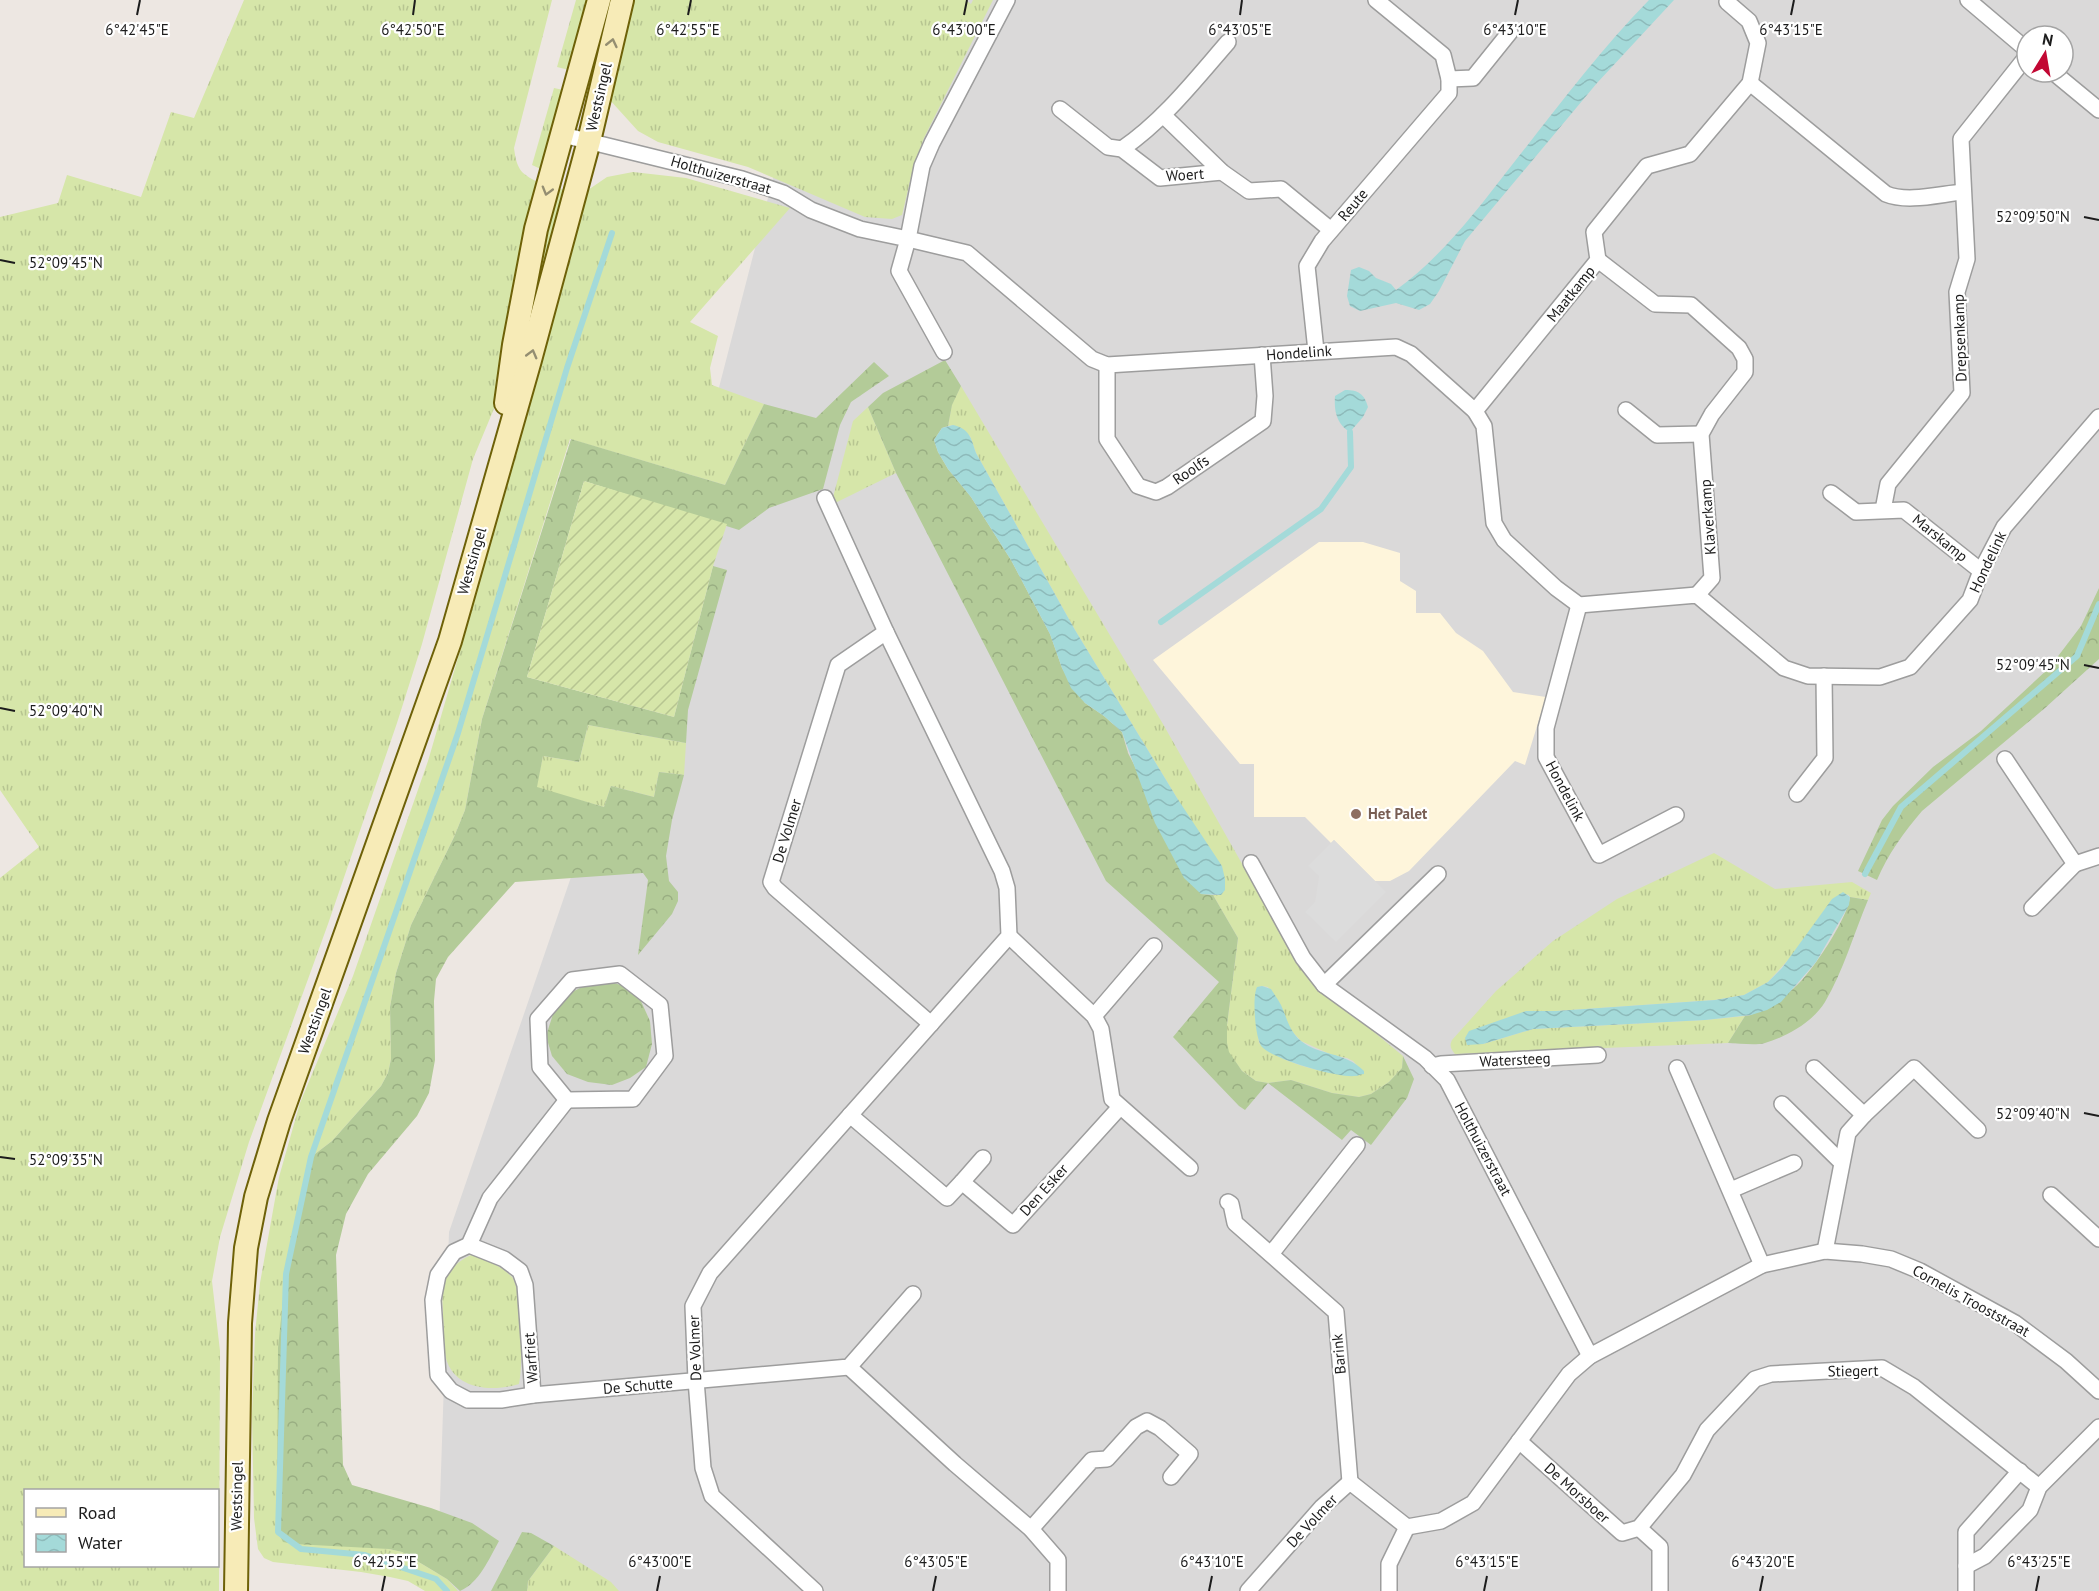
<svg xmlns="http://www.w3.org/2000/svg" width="2099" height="1591" font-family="'PT Sans',sans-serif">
<defs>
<pattern id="grass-tufts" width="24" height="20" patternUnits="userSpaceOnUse" patternTransform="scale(1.5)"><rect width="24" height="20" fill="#d6e6a9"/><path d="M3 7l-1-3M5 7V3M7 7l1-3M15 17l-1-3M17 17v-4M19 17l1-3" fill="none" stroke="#b7c591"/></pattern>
<pattern id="forest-crowns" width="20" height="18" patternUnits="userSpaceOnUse" patternTransform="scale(1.5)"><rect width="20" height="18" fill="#b3cb98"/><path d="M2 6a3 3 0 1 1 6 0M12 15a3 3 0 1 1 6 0" fill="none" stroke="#99ae82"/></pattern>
<pattern id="garden-furrows" width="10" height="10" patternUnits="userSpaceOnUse" patternTransform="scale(1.5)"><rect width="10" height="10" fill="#d6e6a9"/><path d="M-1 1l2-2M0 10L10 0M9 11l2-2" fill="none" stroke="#b7c591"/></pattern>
<pattern id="water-waves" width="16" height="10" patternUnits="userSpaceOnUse" patternTransform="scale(1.5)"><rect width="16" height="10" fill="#a4dad9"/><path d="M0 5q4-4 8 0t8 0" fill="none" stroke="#8dbaba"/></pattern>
</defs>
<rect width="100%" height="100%" fill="#ede7e2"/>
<path fill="#dad9d9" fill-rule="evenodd" d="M819 0H2099V1591H437L449 1232 658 624ZM2027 36H2063V72H2027Z"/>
<polygon fill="#fef5db" points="1319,542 1363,542 1400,553 1400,581 1416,591 1416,613 1440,613 1456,633 1483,651 1513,692 1546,697 1525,765 1515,761 1409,871 1390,881 1375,881 1334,840 1331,843 1305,817 1254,817 1254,764 1240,764 1153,660"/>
<g fill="url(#grass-tufts)" fill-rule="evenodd">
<path d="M244 0H552L514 148C517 171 521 174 542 184L503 387 473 459 422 644 397 723 328 924 249 1142 220 1237 212 1281 220 1351 219 1591H0V878L39 847 0 790V217L58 203 67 175 141 197 171 112 194 118ZM26 1490H218V1566H26Z"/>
<polygon points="576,0 591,0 573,71 557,67"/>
<polygon points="630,0 966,0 971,4 973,0 993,0 924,138 914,165 902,215 892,219 865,217 748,167 658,142 638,131 609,99"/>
<polygon points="554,88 568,91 545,171 532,165"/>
<polygon points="633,172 686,178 790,208 690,322 718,336 710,368 712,385 764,404 725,485 570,439 482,719 465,810 454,837 411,925 396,973 390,1007 391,1059 388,1073 381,1086 332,1141 311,1157 295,1224 284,1290 277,1522 402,1552 447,1579 458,1591 425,1591 408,1581 390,1577 361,1572 273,1562 264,1558 258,1549 254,1518 252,1414 255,1334 260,1283 279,1177 300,1103 353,976 428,761 467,627 524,403 576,223 588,190 607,177"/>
<polygon points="552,187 569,191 520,370"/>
<path d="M961 386 1163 724 1305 975 1403 1056 1402 1068 1389 1082 1371 1094 1359 1097 1332 1093 1291 1080 1268 1083 1256 1081 1242 1071 1228 1052 1227 1043V1025L1238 938 1213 895H1221L1177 798 1075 630 976 453 970 436 953 425 948 426 952 404ZM1262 986 1268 987 1284 1014 1289 1028 1301 1041 1332 1055 1347 1058 1353 1061 1364 1073C1344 1079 1295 1066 1278 1056 1271 1052 1265 1047 1259 1043L1257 1025 1259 987Z"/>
<polygon points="868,407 896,473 831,505 853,421"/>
<polygon points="588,725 686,743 684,775 659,772 654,797 611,786 604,807 536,788 543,756 579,762"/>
<path d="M1714 853 1775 889 1852 882 1871 893 1868 900 1850 897 1848 894 1768 982 1744 995 1715 1000 1556 1011H1526L1483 1044 1533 1029 1705 1020 1745 1016 1728 1043 1455 1054C1451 1049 1449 1046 1452 1040L1496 991 1553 941 1617 899Z"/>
<path d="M471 1255C484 1259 502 1266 512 1277 523 1290 523 1366 519 1384 491 1393 451 1389 445 1354 442 1342 444 1329 443 1317 443 1304 440 1288 447 1276 451 1267 462 1259 471 1255Z"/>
<polygon points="554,1546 611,1582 619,1591 527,1591 528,1581"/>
</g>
<g fill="url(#forest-crowns)">
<polygon points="945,360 961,386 952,405 948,426 942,428 934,440 938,452 948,469 971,497 1011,560 1050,634 1062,668 1085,703 1104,716 1122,732 1128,753 1201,894 1213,895 1238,938 1227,1025 1227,1043 1229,1052 1242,1071 1256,1081 1268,1083 1291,1080 1332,1093 1359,1097 1371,1094 1389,1082 1402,1068 1403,1056 1414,1079 1407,1098 1371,1145 1351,1130 1342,1140 1268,1083 1245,1110 1239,1106 1173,1037 1219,982 1106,881 896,473 868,407 883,393"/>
<path d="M874 362 889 376 851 402 840 425 823 489 769 508 739 530 584 481 527 677 674 717 713 566 727 570 688 710 686 743 588 725 579 762 543 756 537 787 604 807 611 786 654 797 659 772 684 775 672 820 666 856 669 881 678 892V901L672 914 638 955 648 880 643 873 515 882 448 957 436 979 434 1001 435 1060 429 1093 417 1116 368 1174 346 1214 336 1255 343 1465 352 1485 431 1508 472 1523 499 1541C489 1559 479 1583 460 1591L447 1579 402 1552 389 1549 294 1544 283 1542 278 1532 277 1522 278 1348 284 1290 305 1177 311 1157 332 1141 381 1086 388 1073 391 1059 390 1007 396 973 411 925 454 837 465 810 482 719 571 439 725 485 764 404 816 418Z"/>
<path d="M2099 588V659L2045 708 1922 811C1904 832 1888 854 1877 880L1858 871 1882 820 1893 806 1933 767 1981 731 2049 668 2081 626Z"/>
<path d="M1850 897 1868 900C1854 933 1843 972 1825 1002 1813 1022 1786 1037 1765 1043 1754 1046 1739 1043 1728 1043L1745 1016 1751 1015C1765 1007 1782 999 1794 988 1811 974 1848 918 1850 897Z"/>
<polygon points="614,983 631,988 640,999 650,1021 652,1044 646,1067 630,1078 612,1085 588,1082 567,1074 552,1056 546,1036 554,1011 568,994 588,984"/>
<polygon points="522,1532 531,1533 554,1546 528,1581 527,1591 491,1591"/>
</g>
<polygon fill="url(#garden-furrows)" points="584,481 727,524 713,566 674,717 527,677"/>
<polygon fill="#dcdcdc" points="1334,840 1386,892 1336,942 1305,912 1315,902 1319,876 1308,866"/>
<g fill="url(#water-waves)">
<path d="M1649 0H1674L1597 83 1465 241 1439 291 1430 304 1419 310 1396 303 1360 311 1350 306 1347 296 1351 270 1359 267 1369 271 1376 278 1391 284 1396 290C1440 258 1475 213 1508 170 1554 112 1598 52 1649 0Z"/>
<path d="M1345 390C1359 390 1364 394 1368 407L1363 417 1350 432C1336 424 1334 410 1335 396Z"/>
<path d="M953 425C970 429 971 438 976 453L1075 630 1177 798 1222 866 1225 879V890L1221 895 1201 894 1184 878 1155 823 1122 732 1104 716 1085 703 1071 688 1062 668 1050 634 1011 560 971 497 948 469 938 452 934 440 942 428Z"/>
<polygon points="1843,892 1850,897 1849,905 1816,962 1781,1002 1767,1010 1751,1015 1705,1020 1533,1029 1483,1044 1467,1045 1465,1038 1469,1031 1526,1011 1556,1011 1715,1000 1744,995 1768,982 1782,968 1832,899"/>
<path d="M1262 986 1271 989C1274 994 1278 999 1281 1005 1287 1018 1289 1031 1301 1041 1319 1056 1344 1051 1364 1071V1074C1361 1074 1358 1076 1355 1076 1338 1078 1273 1059 1262 1047 1255 1039 1252 997 1257 987Z"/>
</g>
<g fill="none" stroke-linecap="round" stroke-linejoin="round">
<g stroke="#a4dad9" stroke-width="6">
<polyline points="1161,622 1321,509 1351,467 1350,432"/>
<polyline points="1865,874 1901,807 2077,656 2099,604"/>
<polyline points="447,1591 436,1579 365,1555 301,1549 278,1532 286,1274 311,1157 458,733 567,368 612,233"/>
</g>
<defs>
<g id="street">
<polyline points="1007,0 932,143 922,166 908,239 967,253 1092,359 1107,365 1396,347 1411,354 1475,411 1484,426 1494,523 1504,540 1556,588 1579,605 1697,595 1784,668 1808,676 1880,677 1910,667 1970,600 1981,571 2004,527 2099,417"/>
<polyline points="1968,0 2027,50"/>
<polyline points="2053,72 2099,110"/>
<polyline points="1449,79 1473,78 1510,32"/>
<path d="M1750 83 1886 194C1908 203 1940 194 1963 192"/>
<polyline points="1060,109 1108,147 1122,149 1160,178 1222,172"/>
<polyline points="1163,115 1222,172 1249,191 1281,189 1331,230"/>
<polyline points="563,135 742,179 783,193 811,210 860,229 908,239 899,271 944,352"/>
<path d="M1122 149C1164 120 1195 80 1228 42"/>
<polyline points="1598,260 1655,304 1691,305 1739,348 1745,359 1745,372 1712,414 1701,434 1712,578 1697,595"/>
<polyline points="1316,351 1307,266 1322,241 1449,93 1449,79 1443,55 1376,0"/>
<polyline points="1107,365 1107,439 1138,486 1156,492 1167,487 1263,421 1265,396 1262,355"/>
<polyline points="1626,410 1657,435 1701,434"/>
<polyline points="1475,411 1598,260 1594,232 1647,166 1690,154 1750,83 1758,43 1749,21 1727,2"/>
<polyline points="1831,493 1856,512 1904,510 1981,571"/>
<polyline points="1883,510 1888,484 1962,393 1957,292 1967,259 1961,139 2027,56"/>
<polyline points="1579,605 1546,728 1546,757 1599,855 1676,815"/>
<polyline points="886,632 838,665 771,882 775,888 931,1024"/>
<polyline points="2005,759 2075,864 2032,908"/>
<polyline points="1797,794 1825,758 1824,676"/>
<polyline points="1251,863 1303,958 1324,985 1425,1058 1447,1080 1590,1356"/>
<polyline points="2075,864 2099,856"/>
<polyline points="1009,936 1094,1016 1101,1029 1112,1099 1190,1168"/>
<polygon points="620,974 660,1005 665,1056 633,1099 567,1100 540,1067 538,1019 572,980"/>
<polyline points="1324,985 1438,874"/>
<polyline points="1094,1016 1154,946"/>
<polyline points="1432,1066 1441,1064 1598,1055"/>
<polyline points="1677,1068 1762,1265"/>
<polyline points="1814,1068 1864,1115"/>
<polyline points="567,1100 490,1198 469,1245 454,1252 438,1275 433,1300 438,1375 451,1391 468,1400 501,1400 533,1395 849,1367 913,1294"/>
<polyline points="1782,1104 1841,1162"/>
<polyline points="850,1115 947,1198 962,1182 1013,1225 1120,1107"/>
<polyline points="962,1182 983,1158"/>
<polyline points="1731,1190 1794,1163"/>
<polyline points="2051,1195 2099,1239"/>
<polyline points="1228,1202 1231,1204 1235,1223 1336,1312 1350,1482"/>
<polyline points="469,1245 504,1259 520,1271 525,1285 533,1395"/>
<polyline points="1825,1251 1848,1133 1864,1115 1914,1068 1978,1130"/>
<polyline points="1271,1254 1357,1145"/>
<polyline points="849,1367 955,1464 1031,1529 1058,1560 1058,1591"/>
<polyline points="1519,1441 1622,1533 1639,1528 1683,1475 1707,1430 1755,1379 1771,1374 1882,1368 1914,1387 2039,1487"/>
<polyline points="1639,1528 1660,1547 1660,1591"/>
<polyline points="1031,1529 1092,1460 1107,1459 1136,1427 1147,1421 1160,1428 1190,1454 1171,1477"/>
<polyline points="1966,1566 1985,1556 2030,1510 2039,1487 2099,1427"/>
<polyline points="815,1591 712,1496 703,1468 696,1380 693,1306 710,1273 1009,936 1007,888 1002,871 886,632 825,498"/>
<polyline points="1248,1591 1322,1507 1350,1482 1407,1527 1441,1521 1473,1503 1569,1374 1590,1356 1762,1265 1825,1251 1862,1254 1891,1259 1920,1271 2015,1323 2066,1361 2099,1391"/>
<polyline points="1389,1591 1389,1564 1407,1527"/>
<polyline points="1966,1591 1966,1532 2020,1471"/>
</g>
<g id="secondary">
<polyline points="506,403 514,345 536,229 599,0"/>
<polyline points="236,1591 240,1323 246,1248 256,1197 279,1121 450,641 530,360 589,141 622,0"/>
</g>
</defs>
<use href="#street" stroke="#9d9d9d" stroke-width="18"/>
<use href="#secondary" stroke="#6e6108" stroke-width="26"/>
<use href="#street" stroke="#fff" stroke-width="15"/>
<use href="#secondary" stroke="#f7ebb7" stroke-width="22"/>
</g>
<defs><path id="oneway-chevron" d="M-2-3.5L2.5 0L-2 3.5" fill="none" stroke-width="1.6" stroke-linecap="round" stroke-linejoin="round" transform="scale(1.5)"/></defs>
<g stroke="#948e71">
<use href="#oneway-chevron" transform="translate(612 43) rotate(-77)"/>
<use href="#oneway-chevron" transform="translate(547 191) rotate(106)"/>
<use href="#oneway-chevron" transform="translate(532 354) rotate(-75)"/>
</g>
<path fill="none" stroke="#1c1c1c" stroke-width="2" d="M137 15 140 0M413 15 415 0M688 15 691 0M964 15 967 0M1240 15 1242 0M1515 15 1518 0M1791 15 1794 0M2084 217 2099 220M0 260 15 263M2084 665 2099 668M0 708 15 711M2084 1113 2099 1116M0 1157 15 1159M382 1591 385 1576M657 1591 660 1576M933 1591 936 1576M1209 1591 1212 1576M1484 1591 1487 1576M1760 1591 1763 1576M2036 1591 2039 1576"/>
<circle fill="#8d6e63" stroke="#fff" stroke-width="2" cx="1356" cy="814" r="6"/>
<g text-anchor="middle" stroke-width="4.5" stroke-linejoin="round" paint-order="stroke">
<g font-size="15" fill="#1c1c1c" stroke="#fff">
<text transform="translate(599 97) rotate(-77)" y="5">Westsingel</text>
<text transform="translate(721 175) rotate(16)" y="5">Holthuizerstraat</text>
<text transform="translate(1185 175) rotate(-4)" y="5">Woert</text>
<text transform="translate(1353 205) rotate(-50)" y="5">Reute</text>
<text transform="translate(1571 294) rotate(-51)" y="5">Maatkamp</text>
<text transform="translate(1960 338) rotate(-92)" y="5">Drepsenkamp</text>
<text transform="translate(1299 353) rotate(-4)" y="5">Hondelink</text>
<text transform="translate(1191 470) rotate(-34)" y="5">Roolfs</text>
<text transform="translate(1708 517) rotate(-94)" y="5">Klaverkamp</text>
<text transform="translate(1940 538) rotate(39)" y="5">Marskamp</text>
<text transform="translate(472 561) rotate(-74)" y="5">Westsingel</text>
<text transform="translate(1988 562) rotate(-65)" y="5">Hondelink</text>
<text transform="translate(1565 791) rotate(62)" y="5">Hondelink</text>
<text transform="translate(787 831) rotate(-73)" y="5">De Volmer</text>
<text transform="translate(315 1021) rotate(-70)" y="5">Westsingel</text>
<text transform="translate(1515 1060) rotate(-3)" y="5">Watersteeg</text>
<text transform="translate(1483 1149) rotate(62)" y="5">Holthuizerstraat</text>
<text transform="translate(1044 1190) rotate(-48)" y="5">Den Esker</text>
<text transform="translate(1971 1301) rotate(29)" y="5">Cornelis Trooststraat</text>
<text transform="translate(695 1348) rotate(-92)" y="5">De Volmer</text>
<text transform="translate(1339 1354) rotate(-95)" y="5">Barink</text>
<text transform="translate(531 1358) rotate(-94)" y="5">Warfriet</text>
<text transform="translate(1853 1371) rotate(-1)" y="5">Stiegert</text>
<text transform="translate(638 1386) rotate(-5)" y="5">De Schutte</text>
<text transform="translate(1577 1493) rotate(42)" y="5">De Morsboer</text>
<text transform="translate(237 1496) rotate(-89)" y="5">Westsingel</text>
<text transform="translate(1312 1521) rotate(-47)" y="5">De Volmer</text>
</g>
<g font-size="15" font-weight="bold" fill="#785e54" stroke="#fff" text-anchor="start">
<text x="1368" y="819">Het Palet</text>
</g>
</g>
<g font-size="15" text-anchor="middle" fill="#1c1c1c" stroke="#fff" stroke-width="4.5" stroke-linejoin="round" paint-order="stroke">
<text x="137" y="35">6°42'45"E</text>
<text x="413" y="35">6°42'50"E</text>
<text x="688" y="35">6°42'55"E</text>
<text x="964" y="35">6°43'00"E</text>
<text x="1240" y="35">6°43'05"E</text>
<text x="1515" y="35">6°43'10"E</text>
<text x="1791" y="35">6°43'15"E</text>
<text x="2033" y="222">52°09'50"N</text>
<text x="66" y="268">52°09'45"N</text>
<text x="2033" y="670">52°09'45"N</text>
<text x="66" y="716">52°09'40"N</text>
<text x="2033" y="1119">52°09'40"N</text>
<text x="66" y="1165">52°09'35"N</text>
<text x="385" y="1567">6°42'55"E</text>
<text x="660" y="1567">6°43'00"E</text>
<text x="936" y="1567">6°43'05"E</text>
<text x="1212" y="1567">6°43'10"E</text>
<text x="1487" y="1567">6°43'15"E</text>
<text x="1763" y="1567">6°43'20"E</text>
<text x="2039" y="1567">6°43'25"E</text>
</g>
<rect x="24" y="1489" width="195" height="78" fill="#ffffff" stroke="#a4a4a4" stroke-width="1.5"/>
<rect x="36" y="1508" width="30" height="9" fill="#f7ebb7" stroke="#a4a4a4" stroke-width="1.5"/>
<text x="78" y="1519" font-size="18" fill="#1c1c1c">Road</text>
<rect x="36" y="1534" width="30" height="18" fill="url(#water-waves)" stroke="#a4a4a4" stroke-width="1.5"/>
<text x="78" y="1549" font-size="18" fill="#1c1c1c">Water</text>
<g transform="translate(2045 54) rotate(11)"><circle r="28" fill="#ffffff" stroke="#a4a4a4" stroke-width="1.5"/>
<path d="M0-4.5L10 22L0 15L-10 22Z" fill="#c20733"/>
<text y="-9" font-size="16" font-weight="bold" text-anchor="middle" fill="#1c1c1c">N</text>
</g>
</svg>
